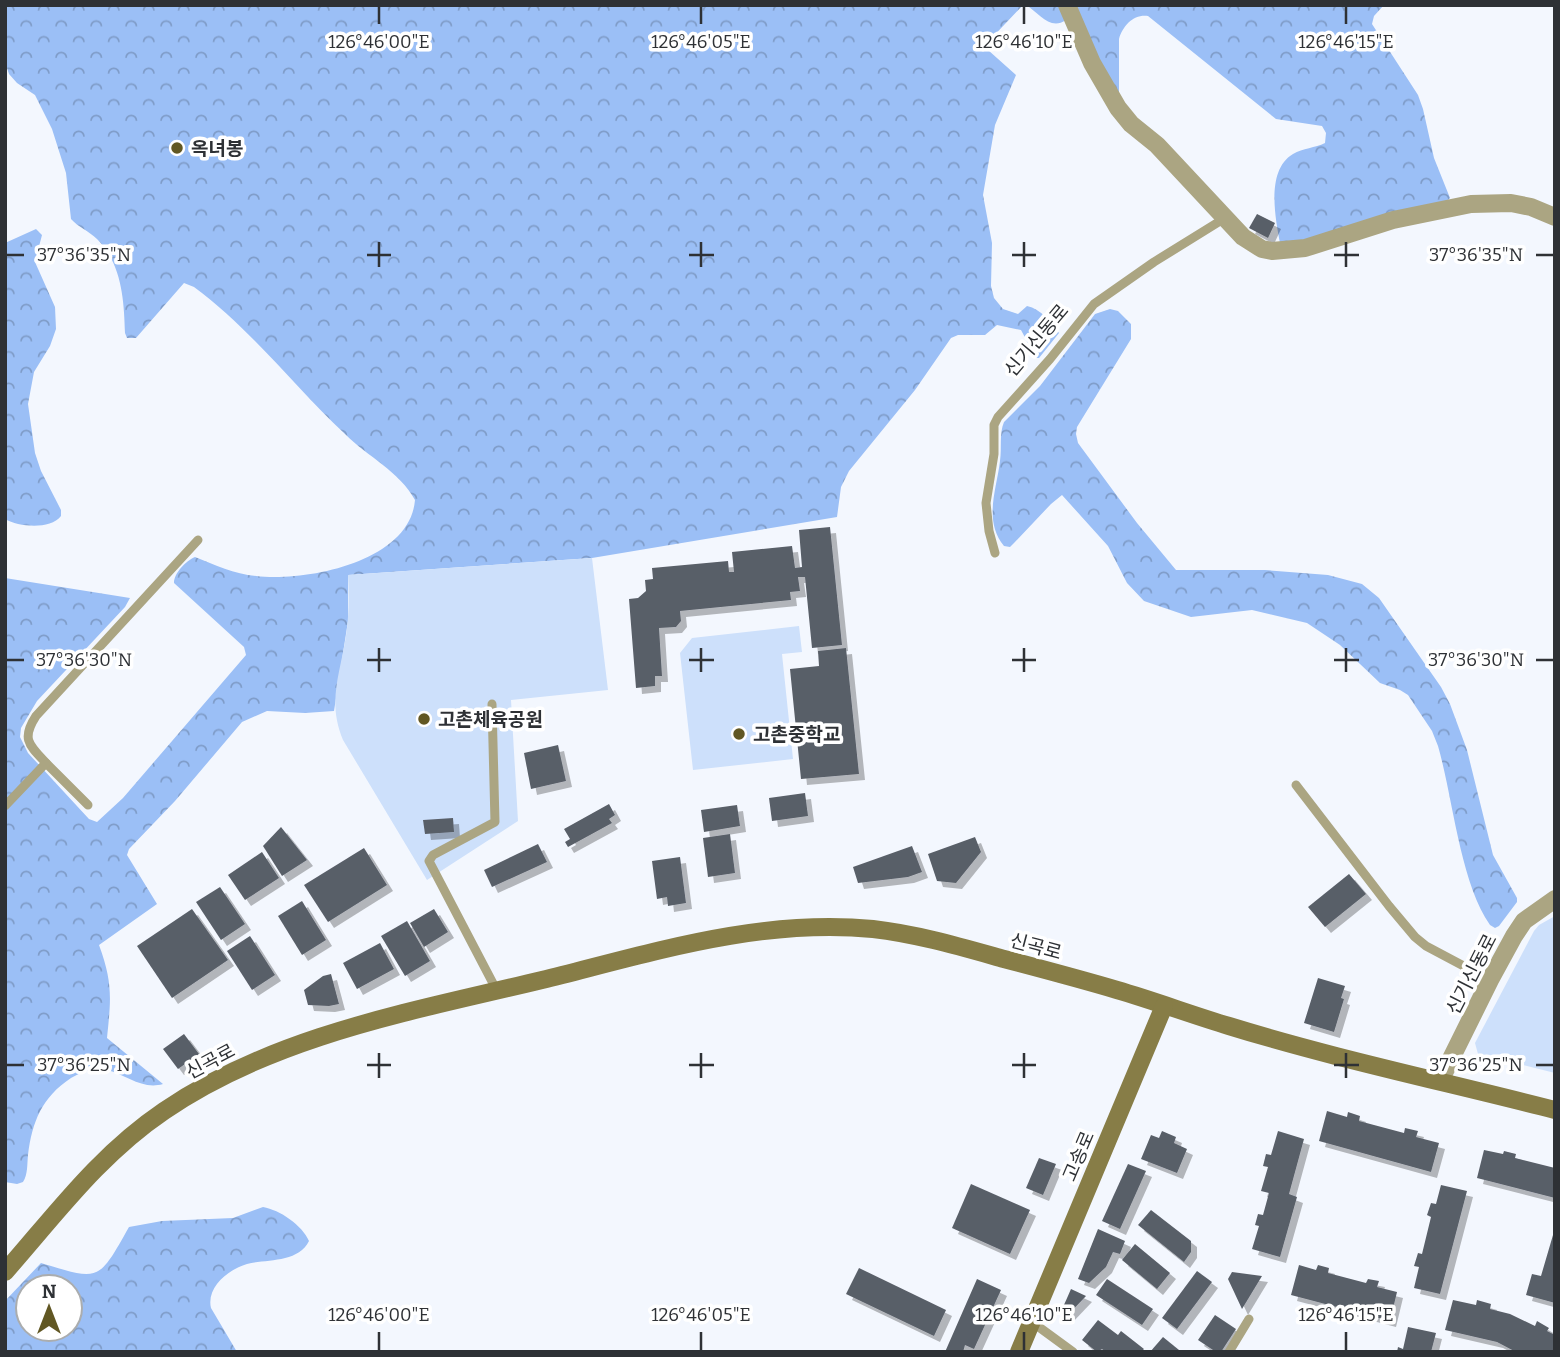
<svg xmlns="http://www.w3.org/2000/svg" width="1560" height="1357" font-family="Bitter,'Noto Sans KR',serif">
<defs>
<pattern id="forest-crowns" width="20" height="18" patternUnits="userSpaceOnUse" patternTransform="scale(1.75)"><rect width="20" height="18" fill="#9bbff6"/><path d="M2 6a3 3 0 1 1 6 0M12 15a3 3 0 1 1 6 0" fill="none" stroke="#7f9cc8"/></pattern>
<filter id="shadow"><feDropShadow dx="6" dy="6" stdDeviation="0" flood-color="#0004"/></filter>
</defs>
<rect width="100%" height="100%" fill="#f3f7fe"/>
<g fill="url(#forest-crowns)" fill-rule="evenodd">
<path d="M5 5H1023L986 44 988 50 1016 75 995 125 983 195 992 243 991 286 994 298 1003 309 1018 314 1027 306C1041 309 1051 322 1059 333L1039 358H1036L1021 330 997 325 985 335H958L951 338 915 390 849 471 841 487 837 517 592 558 348 575V621L334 711 305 713 267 711 242 722 175 801 129 849 127 855 157 904 99 945C113 983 111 999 107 1038L163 1084C142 1090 127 1075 107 1070 94 1068 82 1071 71 1078 42 1097 32 1122 28 1155 27 1164 28 1174 23 1182L17 1184 5 1182V578L130 598 125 607 37 701 21 728 20 737 28 753 89 819 97 822 123 798 246 655 244 647 174 583C174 573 186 561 195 557 215 565 234 574 256 576 306 582 410 562 415 500 399 471 368 457 345 434 294 386 251 329 194 287L184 283 136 338H127L125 333C124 300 122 264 97 239 89 231 78 227 71 219L66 173 52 129 35 95 17 83 9 74 5 62Z"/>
<path d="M1026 5H1060L1066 20C1050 31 1039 13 1026 5Z"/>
<path d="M1075 5H1384L1374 16 1372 24 1418 95 1423 109 1434 158 1450 198 1447 201 1382 215 1310 239 1280 243C1275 217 1266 170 1293 154 1303 148 1315 148 1325 143L1326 133 1322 126 1276 119 1148 16C1134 14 1123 25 1119 39V95L1107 77Z"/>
<path d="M36 229 42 235 35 262 55 307 56 329 50 346 34 372 28 404 35 453 41 471 61 510V516C50 530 19 527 5 519V243Z"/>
<path d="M1110 309 1118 311 1131 324V339L1077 427 1076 434 1078 443 1137 523 1176 570H1265L1328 575 1362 584 1379 598 1441 687 1450 704 1467 750 1493 855 1517 898V902L1499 926 1495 928 1490 925C1460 882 1453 798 1438 746L1432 731 1408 695 1400 690 1380 683 1340 645 1307 623 1252 610 1191 617 1144 601 1127 583 1108 546 1062 495 1051 504 1014 543 1010 547 1004 546C983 521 997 488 1000 461 1002 448 999 434 1004 422L1040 386 1095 314Z"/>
<path d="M263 1207C280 1210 302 1225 309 1241 298 1263 267 1259 247 1264 229 1269 206 1287 211 1308L237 1352H5V1301L41 1263C100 1281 98 1282 129 1227L162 1221 233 1218ZM70 1287V1329H28V1287Z"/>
</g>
<g fill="#cde0fb">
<path d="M592 558 608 690 511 700 518 821 427 880 343 740C327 702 340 674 346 636 349 616 349 595 348 575Z"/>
<polygon points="799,626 802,652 782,654 793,759 693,770 680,653 692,638"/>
<polygon points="1555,916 1555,1073 1478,1054 1475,1043 1534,931 1539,925"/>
</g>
<g fill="#595f68" filter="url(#shadow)">
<polygon points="1257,214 1275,223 1268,238 1249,228"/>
<polygon points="830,527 842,645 812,648 805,577 798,577 800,591 790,592 791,600 680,611 681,621 676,627 659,628 662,676 655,676 655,686 636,688 629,599 638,598 646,591 645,580 653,579 652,568 728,561 729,572 734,572 732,552 792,546 795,568 802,567 799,530"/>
<polygon points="846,648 859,774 801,779 790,669 819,666 818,651"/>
<polygon points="558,745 566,781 531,789 524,753"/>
<polygon points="805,793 808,816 772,821 769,798"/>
<polygon points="609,804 615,815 609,819 612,823 568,847 565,842 570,839 564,829"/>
<polygon points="737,805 740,826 704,832 701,810"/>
<polygon points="453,818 454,832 425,834 423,820"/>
<polygon points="281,827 307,860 282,876 263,846"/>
<polygon points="730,834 735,873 708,877 703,838"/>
<polygon points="975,837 981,852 956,883 937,881 928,854"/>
<polygon points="538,844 547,862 492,887 484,870"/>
<polygon points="912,846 922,872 908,877 858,883 853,867"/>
<polygon points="364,848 387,885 328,922 304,885"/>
<polygon points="262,852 279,878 245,900 228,875"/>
<polygon points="680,857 686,903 668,906 667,897 657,899 652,861"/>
<polygon points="1349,874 1366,894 1325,927 1308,907"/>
<polygon points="220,887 245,924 221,940 196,902"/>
<polygon points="302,901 326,940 302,955 278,916"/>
<polygon points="192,909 228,960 172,998 137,946"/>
<polygon points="434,909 448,932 424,947 410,923"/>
<polygon points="407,921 430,961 405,976 381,936"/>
<polygon points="250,936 275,975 252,990 227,951"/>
<polygon points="380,943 394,969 357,989 343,963"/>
<polygon points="331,974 339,1004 329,1006 308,1005 304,990 323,976"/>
<polygon points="1318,978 1345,986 1341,998 1344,999 1334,1032 1304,1023"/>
<polygon points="184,1034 199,1054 178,1069 163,1049"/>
<polygon points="1327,1111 1347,1117 1348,1112 1360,1116 1359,1121 1404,1133 1405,1128 1418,1131 1416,1137 1439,1143 1431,1172 1319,1141"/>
<polygon points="1162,1131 1176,1137 1174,1143 1187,1149 1177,1173 1141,1159 1151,1135 1159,1138"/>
<polygon points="1278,1131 1304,1139 1289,1194 1297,1197 1280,1257 1252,1249 1259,1226 1255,1225 1258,1214 1263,1215 1269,1193 1261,1191 1268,1167 1263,1166 1266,1154 1271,1155"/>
<polygon points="1484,1150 1503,1154 1504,1151 1516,1154 1515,1158 1555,1168 1555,1198 1477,1178"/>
<polygon points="1039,1158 1056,1164 1043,1195 1026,1188"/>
<polygon points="1128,1164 1146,1171 1120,1229 1102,1221"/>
<polygon points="971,1184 1030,1210 1010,1254 952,1228"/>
<polygon points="1441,1185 1467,1191 1440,1294 1414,1288 1419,1267 1414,1266 1418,1253 1422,1254 1431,1217 1427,1215 1431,1203 1436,1204"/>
<polygon points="1151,1210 1191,1241 1191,1252 1184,1262 1138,1225"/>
<polygon points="1098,1229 1125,1241 1120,1254 1113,1252 1106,1267 1089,1283 1078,1279"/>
<polygon points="1553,1235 1555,1235 1555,1303 1526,1295 1532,1274 1541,1276"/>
<polygon points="1135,1244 1170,1273 1157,1289 1122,1260"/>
<polygon points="1299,1265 1316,1270 1318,1265 1329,1268 1328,1273 1366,1283 1368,1279 1379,1281 1377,1287 1397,1292 1390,1321 1291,1295"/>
<polygon points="859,1268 946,1310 934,1336 846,1294"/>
<polygon points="1197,1271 1212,1282 1177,1329 1162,1318"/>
<polygon points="1232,1272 1262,1276 1242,1309 1228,1279"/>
<polygon points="977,1279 1001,1290 974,1349 965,1345 963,1352 945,1352"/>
<polygon points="1107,1279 1153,1309 1142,1325 1096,1295"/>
<polygon points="1071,1289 1086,1296 1066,1317 1060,1314"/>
<polygon points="1453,1300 1476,1305 1477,1300 1491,1304 1490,1309 1510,1314 1535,1326 1537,1321 1549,1328 1547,1331 1555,1335 1555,1352 1516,1352 1497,1342 1445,1330"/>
<polygon points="1215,1315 1236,1329 1221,1352 1216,1352 1198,1340"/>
<polygon points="1098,1320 1118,1335 1121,1331 1144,1349 1141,1352 1106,1352 1102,1349 1097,1352 1082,1340"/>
<polygon points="1408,1327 1436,1333 1431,1352 1397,1352 1398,1347 1403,1349"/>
<polygon points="1163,1337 1179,1350 1177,1352 1150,1352"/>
</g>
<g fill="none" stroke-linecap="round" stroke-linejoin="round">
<g stroke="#aba582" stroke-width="9">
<polyline points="995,553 989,531 986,503 994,454 994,425 998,417 1050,359 1094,304 1154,262 1225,218"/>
<polyline points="492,704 495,822 433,855 429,861 497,991"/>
<polyline points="46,763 88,805"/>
<polyline points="1296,785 1389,906 1415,937 1426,946 1490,980"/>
<path d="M5 806 46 763C29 745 21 739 36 716L198 540"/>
<polyline points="1032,1322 1073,1352"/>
<polyline points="1229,1352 1249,1319"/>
</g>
<g stroke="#aba582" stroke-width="18">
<polyline points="1067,5 1092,63 1118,108 1131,124 1157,145 1243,237 1262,249 1272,251 1305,248 1393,220 1471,204 1511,203 1531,207 1555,217"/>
<polyline points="1440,1081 1490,980 1514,936 1524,921 1555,899"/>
</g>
<g stroke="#877d47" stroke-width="18">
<path d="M5 1272C56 1214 99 1155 164 1111 275 1035 414 1011 542 980 651 953 759 918 873 929 917 934 961 947 1004 959 1042 969 1080 979 1117 990 1155 1001 1192 1015 1229 1026 1336 1059 1446 1082 1555 1110"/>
<polyline points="1019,1352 1164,1006"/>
</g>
</g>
<path fill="none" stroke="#2e3135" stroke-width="2.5" d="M379 7V24M701 7V24M1024 7V24M1346 7V24M379 242V267M701 242V267M1024 242V267M1346 242V267M7 255H24M367 255H391M689 255H714M1012 255H1036M1334 255H1359M1536 255H1553M379 648V672M701 648V672M1024 648V672M1346 648V672M7 660H24M367 660H391M689 660H714M1012 660H1036M1334 660H1359M1536 660H1553M379 1053V1078M701 1053V1078M1024 1053V1078M1346 1053V1078M7 1065H24M367 1065H391M689 1065H714M1012 1065H1036M1334 1065H1359M1536 1065H1553M379 1332V1350M701 1332V1350M1024 1332V1350M1346 1332V1350"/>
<g fill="#615723" stroke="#fff" stroke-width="2.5">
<circle cx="177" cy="148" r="7"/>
<circle cx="424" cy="719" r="7"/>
<circle cx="739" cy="734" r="7"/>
</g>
<g text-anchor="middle" stroke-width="7" stroke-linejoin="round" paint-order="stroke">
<g font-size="19" font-weight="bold" fill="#2e3135" stroke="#fff" text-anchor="start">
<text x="191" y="155">옥녀봉</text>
<text x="438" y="726">고촌체육공원</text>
<text x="753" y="741">고촌중학교</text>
</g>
<g font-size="19" fill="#2e3135" stroke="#fff">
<text transform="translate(1036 340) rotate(-50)" y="7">신기신동로</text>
<text transform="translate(1036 946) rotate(15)" y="7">신곡로</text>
<text transform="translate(1471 974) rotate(-63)" y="7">신기신동로</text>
<text transform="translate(210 1061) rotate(-28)" y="7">신곡로</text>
<text transform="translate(1078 1156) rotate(-67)" y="7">고송로</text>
</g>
</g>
<g font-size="18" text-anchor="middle" fill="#2e3135" stroke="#fff" stroke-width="7" stroke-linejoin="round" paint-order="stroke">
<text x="379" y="48">126°46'00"E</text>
<text x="701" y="48">126°46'05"E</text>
<text x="1024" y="48">126°46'10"E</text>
<text x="1346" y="48">126°46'15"E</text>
<text x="84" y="261">37°36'35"N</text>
<text x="1476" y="261">37°36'35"N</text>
<text x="84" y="666">37°36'30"N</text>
<text x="1476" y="666">37°36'30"N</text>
<text x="84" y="1071">37°36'25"N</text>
<text x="1476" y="1071">37°36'25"N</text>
<text x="379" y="1321">126°46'00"E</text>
<text x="701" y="1321">126°46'05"E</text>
<text x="1024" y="1321">126°46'10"E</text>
<text x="1346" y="1321">126°46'15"E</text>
</g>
<rect width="1560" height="1357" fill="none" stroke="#2e3135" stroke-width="14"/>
<g transform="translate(49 1308)"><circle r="33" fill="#ffffff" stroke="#abadae" stroke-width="2"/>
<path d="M0-5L12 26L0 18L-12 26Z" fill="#615723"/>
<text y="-10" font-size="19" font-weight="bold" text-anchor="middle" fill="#2e3135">N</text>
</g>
</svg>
